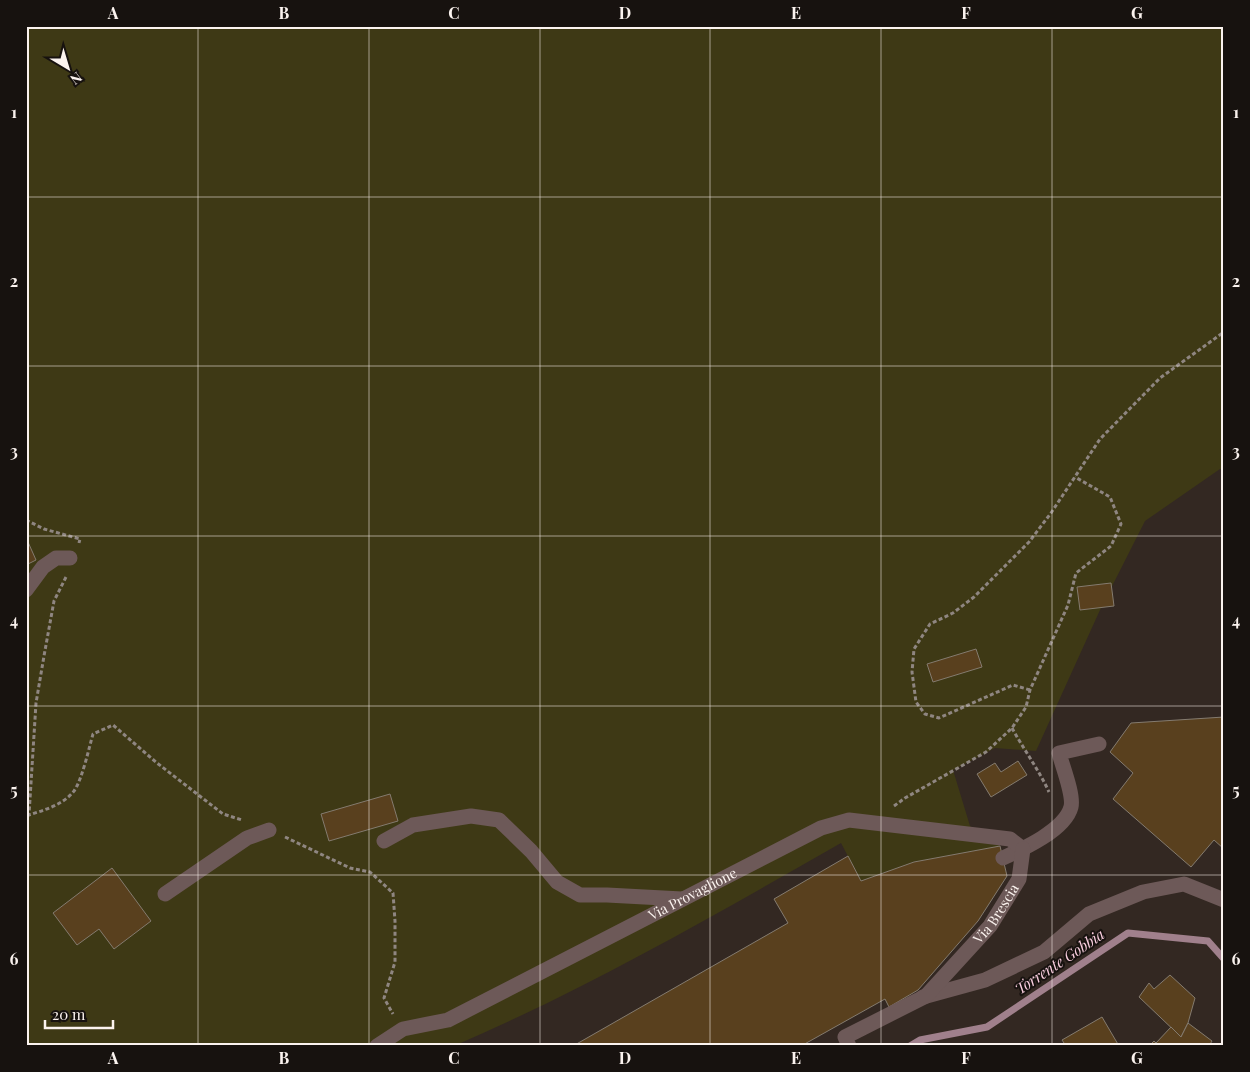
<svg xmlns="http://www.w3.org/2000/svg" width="1250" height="1072" font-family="'Playfair Display',serif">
<rect width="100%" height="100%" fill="#332822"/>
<path fill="#3e3915" d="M26 26H1224V470L1220 469 1145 521 1100 610 1036 751 995 748 953 770 970 826 1000 846 914 862 861 881 841 843C715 915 588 988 454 1046H26Z"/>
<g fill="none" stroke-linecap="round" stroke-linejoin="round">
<polyline stroke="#a0808c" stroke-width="7" points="910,1046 920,1040 987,1027 1128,933 1208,941 1224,959"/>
</g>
<g fill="#59401e" stroke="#847b6f">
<polygon points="26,542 28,542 36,560 26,565"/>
<polygon points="1111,583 1114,606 1080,610 1077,587"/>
<polygon points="976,649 982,667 933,682 927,664"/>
<polygon points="1224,717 1224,849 1214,840 1191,867 1113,799 1133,773 1110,752 1131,723"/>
<polygon points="1018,761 1027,775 991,797 977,774 995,763 1001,772"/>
<polygon points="390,794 398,821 329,841 321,814"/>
<polygon points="1000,846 1007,876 978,921 918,990 889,1007 885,999 801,1046 573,1046 788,923 774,899 848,856 861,881 914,862"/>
<polygon points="112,868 151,921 114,949 99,929 77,945 53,913"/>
<polygon points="1170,975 1195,998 1188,1023 1181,1037 1139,997 1149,983 1154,989"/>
<polygon points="1102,1017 1119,1046 1066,1046 1062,1040"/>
<polygon points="1188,1023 1212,1041 1209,1046 1149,1046 1154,1041 1156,1043 1171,1027 1181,1037"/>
</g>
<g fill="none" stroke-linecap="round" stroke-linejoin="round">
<g stroke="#8f8681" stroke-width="3" stroke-dasharray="4 2.5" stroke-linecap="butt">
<polyline points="26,520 44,529 80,539 79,543"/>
<path d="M66 577 54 601 44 656 36 703 29 815C44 810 63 805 74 791 82 780 89 748 93 734L113 725 157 763 223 814 242 820"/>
<polyline points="1030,690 1013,685 939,718 925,714 916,702 912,672 914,649 930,624 953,613 974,597 1029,542 1051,513 1100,439 1160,378 1224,332"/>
<path d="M1012 728C1024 750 1039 770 1049 792"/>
<polyline points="894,806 905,798 986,752 1012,728 1026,707 1030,690 1068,605 1076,573 1111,546 1121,524 1110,497 1075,477"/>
<polyline points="285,837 350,868 370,872 393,893 395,921 395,962 384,998 393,1014"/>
</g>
<g stroke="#6d5958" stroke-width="15">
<polyline points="26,590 43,567 56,558 70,558"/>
<polyline points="384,841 413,825 471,816 499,820 531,851 557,882 580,895 607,895 682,899"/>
<path d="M1003 858C1023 849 1065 830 1071 807 1074 795 1062 765 1059 753L1099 744"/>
<polyline points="165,894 247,838 269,830"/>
<polyline points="923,997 985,980 1044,952 1089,914 1143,892 1184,884 1224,900"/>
<path id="s1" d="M377 1046 403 1029 448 1020 821 828 849 820 1010 839 1023 849"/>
<path id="s2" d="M849 1046 845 1037 926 996 990 926 1019 879 1023 849"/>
</g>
</g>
<path fill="none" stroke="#fbf3ef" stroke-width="1" stroke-opacity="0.55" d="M198 26V1046M369 26V1046M540 26V1046M710 26V1046M881 26V1046M1052 26V1046M26 197H1224M26 366H1224M26 536H1224M26 706H1224M26 875H1224"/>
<g text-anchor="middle" stroke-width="4" stroke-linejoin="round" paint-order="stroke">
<g font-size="14" fill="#fbf3ef" stroke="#17120f">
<text dy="5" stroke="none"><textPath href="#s1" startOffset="352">Via Provaglione</textPath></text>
<text dy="5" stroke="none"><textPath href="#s2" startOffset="209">Via Brescia</textPath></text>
</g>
<g font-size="15" font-style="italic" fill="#fbcfe0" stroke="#17120f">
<text transform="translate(1060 962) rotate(-34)" y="5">Torrente Gobbia</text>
</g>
</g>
<rect width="1250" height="1072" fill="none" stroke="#17120f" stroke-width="55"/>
<g transform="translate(68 68) rotate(142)" stroke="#17120f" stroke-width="4" paint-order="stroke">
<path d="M0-4L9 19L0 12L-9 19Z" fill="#fbf3ef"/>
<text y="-8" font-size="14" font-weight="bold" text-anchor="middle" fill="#fbf3ef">N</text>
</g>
<path d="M45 1020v8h68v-8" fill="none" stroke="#fbf3ef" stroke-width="2.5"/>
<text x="52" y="1020" font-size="15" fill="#fbf3ef" stroke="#17120f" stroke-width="4" paint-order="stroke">20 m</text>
<rect x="28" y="28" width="1194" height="1016" fill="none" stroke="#fbf3ef" stroke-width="2"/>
<g font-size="16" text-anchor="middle" font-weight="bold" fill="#fbf3ef">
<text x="113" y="19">A</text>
<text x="284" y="19">B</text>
<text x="454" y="19">C</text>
<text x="625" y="19">D</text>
<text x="796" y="19">E</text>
<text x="966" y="19">F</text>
<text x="1137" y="19">G</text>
<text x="14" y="118">1</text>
<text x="1236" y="118">1</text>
<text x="14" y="287">2</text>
<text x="1236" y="287">2</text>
<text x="14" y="457">3</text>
<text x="1236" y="457">3</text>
<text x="14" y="626">4</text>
<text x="1236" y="626">4</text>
<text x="14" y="796">5</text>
<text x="1236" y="796">5</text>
<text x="14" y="965">6</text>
<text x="1236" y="965">6</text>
<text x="113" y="1064">A</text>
<text x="284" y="1064">B</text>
<text x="454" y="1064">C</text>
<text x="625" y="1064">D</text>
<text x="796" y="1064">E</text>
<text x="966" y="1064">F</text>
<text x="1137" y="1064">G</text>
</g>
</svg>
